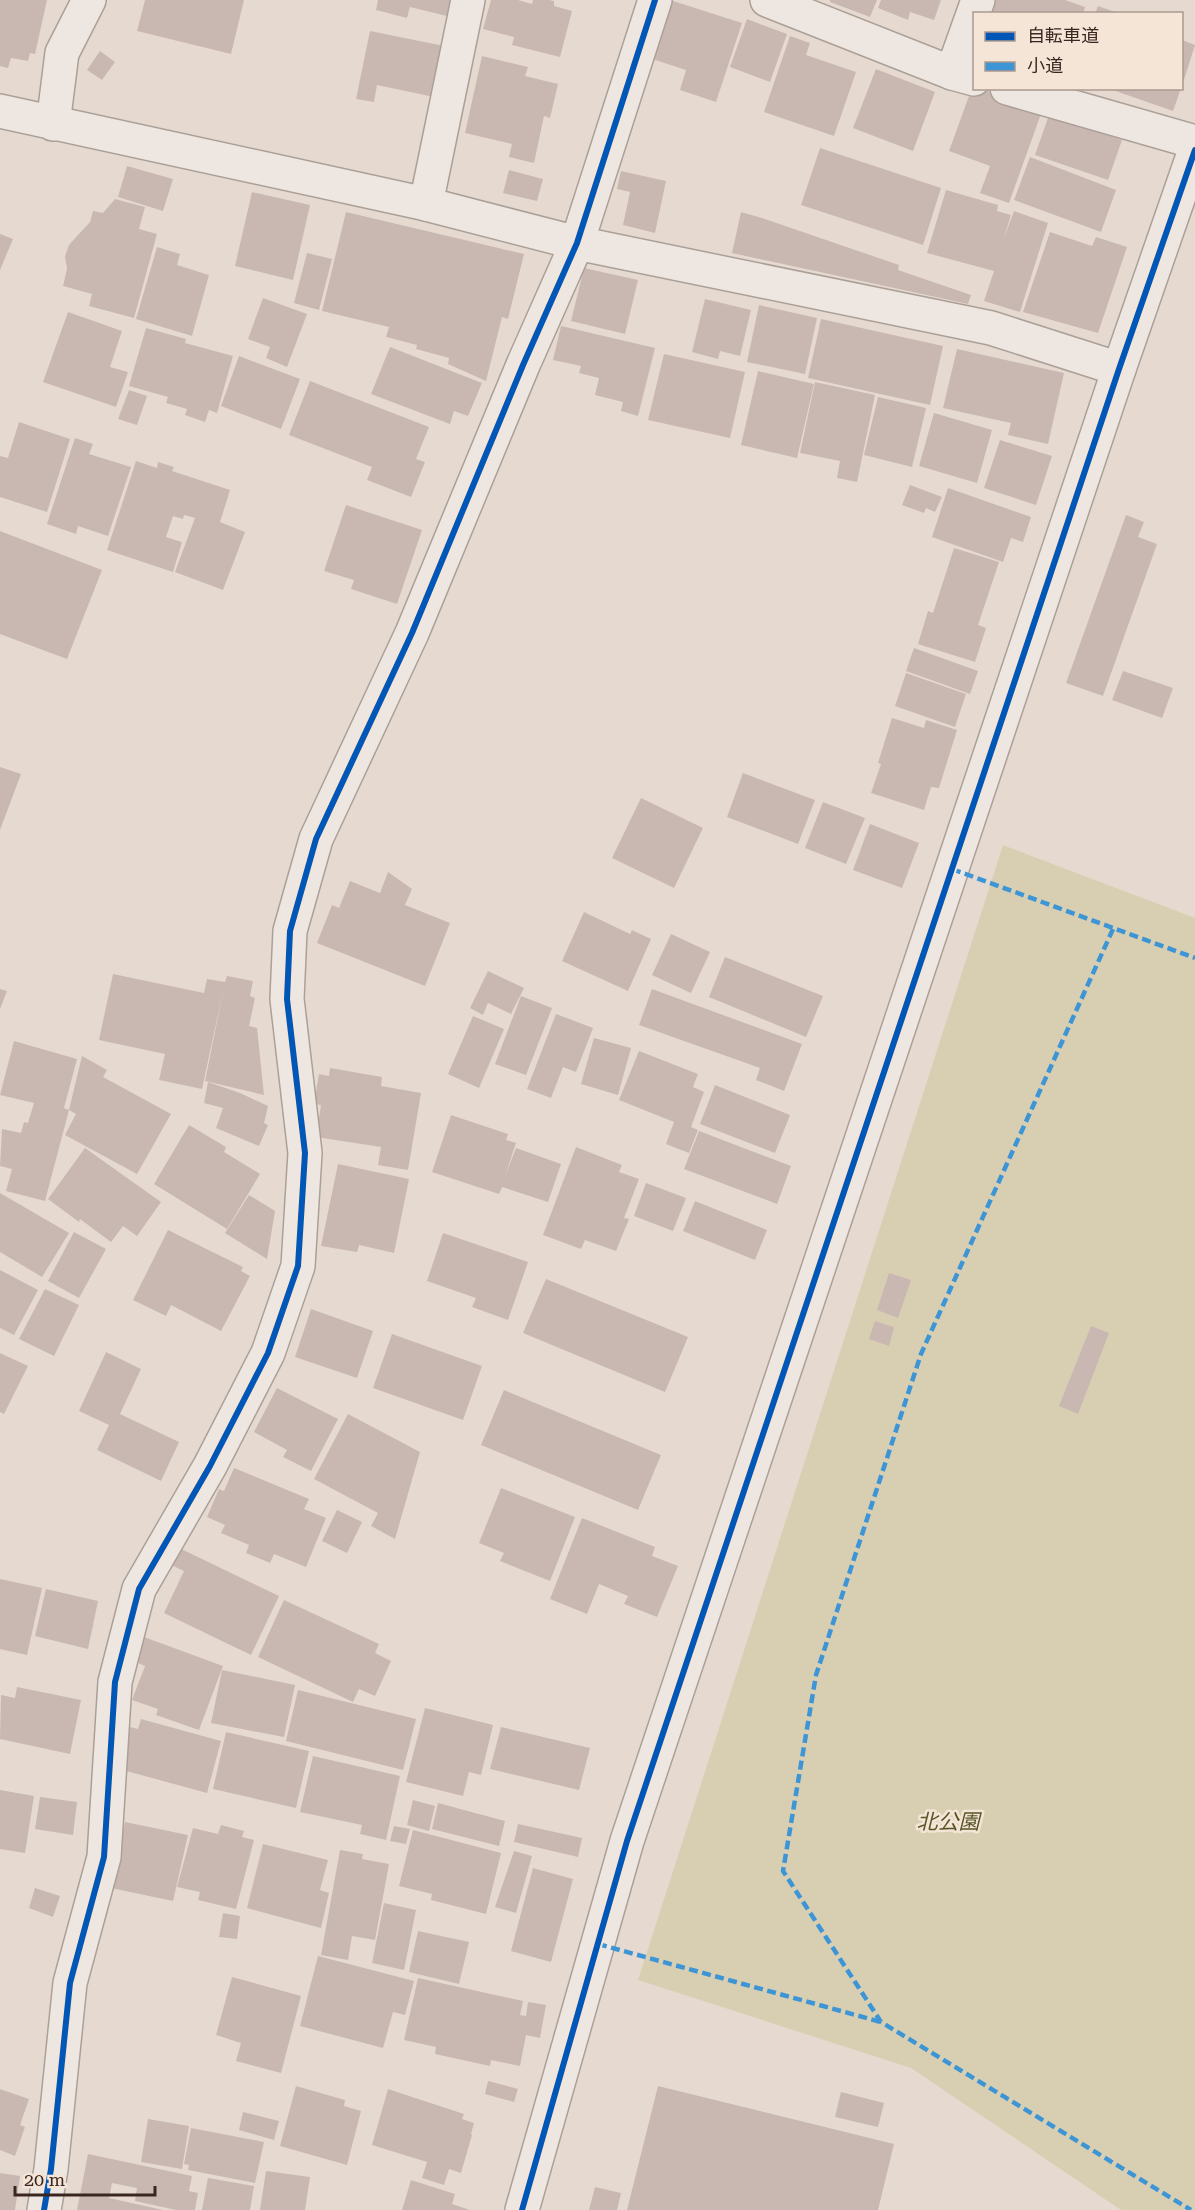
<svg xmlns="http://www.w3.org/2000/svg" width="1195" height="2210" font-family="'Roboto Serif','Noto Sans JP',serif">
<rect width="100%" height="100%" fill="#e6dad0"/>
<polygon fill="#d8cfb3" points="1003,845 1195,918 1195,2210 1121,2210 911,2068 638,1980"/>
<g fill="#c9b8b1">
<polygon points="0,0 47,0 35,54 30,53 28,61 11,58 8,68 0,66"/>
<polygon points="145,0 244,0 231,54 137,31"/>
<polygon points="378,0 455,0 451,17 410,7 407,18 376,10"/>
<polygon points="491,0 518,0 532,4 533,0 549,0 554,1 554,6 572,11 560,57 512,45 514,37 483,29"/>
<polygon points="670,0 742,23 716,102 680,90 686,70 649,58"/>
<polygon points="830,0 877,0 870,17 830,2"/>
<polygon points="881,0 941,0 934,20 910,12 908,20 878,8"/>
<polygon points="992,0 1065,0 1085,7 1083,14 988,14"/>
<polygon points="1098,6 1118,13 1118,14 1095,14"/>
<polygon points="747,19 787,34 770,82 730,67"/>
<polygon points="370,31 444,46 434,97 377,85 374,102 356,99"/>
<polygon points="790,36 810,43 806,55 856,72 834,136 764,112"/>
<polygon points="1182,40 1195,45 1182,86"/>
<polygon points="100,51 115,62 102,80 87,70"/>
<polygon points="482,56 528,67 525,76 558,84 550,118 544,116 534,163 509,157 512,144 465,133"/>
<polygon points="876,69 935,92 913,151 853,128"/>
<polygon points="974,82 979,88 1042,111 1009,203 980,193 990,166 949,151"/>
<polygon points="1107,88 1181,88 1173,111"/>
<polygon points="1049,115 1122,140 1108,180 1035,155"/>
<polygon points="820,148 941,188 923,245 801,205"/>
<polygon points="1030,157 1116,190 1101,232 1014,200"/>
<polygon points="127,166 173,179 163,211 118,197"/>
<polygon points="509,170 543,179 537,201 503,193"/>
<polygon points="621,171 666,181 655,233 623,225 630,192 617,189"/>
<polygon points="946,190 998,205 997,211 1011,215 1004,238 1014,211 1048,223 1020,312 984,301 994,271 927,253"/>
<polygon points="252,192 310,205 293,280 235,266"/>
<polygon points="115,199 145,207 139,229 157,234 134,318 89,306 92,294 63,286 67,269 65,256 69,245 90,222 93,211 103,213"/>
<polygon points="346,212 524,254 508,319 502,317 486,381 448,364 449,358 416,349 417,345 386,337 389,327 322,311"/>
<polygon points="741,212 762,218 899,265 898,270 971,295 968,304 732,253"/>
<polygon points="1050,232 1092,246 1096,237 1127,247 1098,333 1023,312"/>
<polygon points="0,234 13,239 0,270"/>
<polygon points="157,247 180,254 177,265 209,275 192,336 136,319"/>
<polygon points="307,253 332,259 319,310 294,303"/>
<polygon points="584,268 638,280 625,334 571,321"/>
<polygon points="263,298 307,314 287,367 266,358 270,347 248,339"/>
<polygon points="705,299 751,310 740,356 720,351 718,359 692,352"/>
<polygon points="759,305 817,318 805,374 747,362"/>
<polygon points="68,312 122,331 110,367 128,372 116,407 43,382"/>
<polygon points="821,319 943,346 930,405 808,378"/>
<polygon points="561,326 655,348 638,416 621,411 623,402 595,395 599,378 579,373 581,366 553,360"/>
<polygon points="146,328 186,339 185,343 233,356 217,413 209,410 205,422 185,415 187,409 166,403 168,397 129,386"/>
<polygon points="390,347 482,383 468,416 454,411 450,424 371,394"/>
<polygon points="957,349 1064,373 1048,444 1008,435 1011,423 943,408"/>
<polygon points="664,354 745,372 730,438 648,420"/>
<polygon points="239,356 300,379 281,429 221,406"/>
<polygon points="758,371 814,384 797,458 741,445"/>
<polygon points="310,381 429,427 416,459 425,462 411,497 367,480 372,467 289,435"/>
<polygon points="815,382 875,395 857,482 837,478 840,461 800,453"/>
<polygon points="129,390 147,396 137,425 118,419"/>
<polygon points="878,397 926,408 912,467 864,455"/>
<polygon points="934,413 992,430 977,483 919,466"/>
<polygon points="19,422 70,439 47,512 0,497 0,456 8,458"/>
<polygon points="75,438 93,444 89,454 131,467 108,536 78,526 76,534 47,524"/>
<polygon points="1000,440 1052,456 1036,505 984,488"/>
<polygon points="136,461 157,468 158,462 174,467 172,471 230,490 220,522 245,532 223,590 175,572 195,518 184,515 183,519 173,516 166,537 182,542 173,572 107,550"/>
<polygon points="910,485 942,497 935,512 926,508 924,513 902,505"/>
<polygon points="948,488 1031,517 1023,542 1011,538 1003,562 932,537"/>
<polygon points="346,505 422,530 397,604 351,589 354,580 324,571"/>
<polygon points="1126,515 1144,522 1138,537 1157,544 1103,696 1066,683"/>
<polygon points="0,531 102,570 67,659 0,634"/>
<polygon points="954,548 999,562 978,625 986,628 975,662 918,644 928,611 933,613"/>
<polygon points="914,648 978,671 970,694 906,671"/>
<polygon points="1123,671 1173,688 1162,718 1112,700"/>
<polygon points="906,673 966,694 955,727 895,706"/>
<polygon points="892,718 924,728 926,720 957,730 939,788 931,787 924,810 871,793 881,764 878,763"/>
<polygon points="0,767 21,774 0,830"/>
<polygon points="743,773 815,800 798,844 727,817"/>
<polygon points="641,798 703,828 674,888 612,858"/>
<polygon points="823,802 865,818 846,864 805,848"/>
<polygon points="870,824 919,843 902,888 853,870"/>
<polygon points="388,872 412,889 405,905 450,923 425,986 317,943 332,905 339,908 350,881 380,893"/>
<polygon points="584,912 630,934 632,930 651,939 628,991 562,961"/>
<polygon points="671,934 710,952 691,993 652,975"/>
<polygon points="725,957 823,996 806,1037 709,997"/>
<polygon points="488,971 524,988 511,1014 488,1003 483,1015 470,1008"/>
<polygon points="113,974 204,993 207,979 225,982 227,976 253,981 250,996 255,998 249,1026 257,1028 264,1095 205,1081 224,987 202,1089 159,1080 165,1054 99,1040"/>
<polygon points="0,989 7,991 0,1009"/>
<polygon points="652,989 802,1044 784,1091 756,1080 760,1068 639,1025"/>
<polygon points="521,996 552,1008 526,1075 495,1064"/>
<polygon points="556,1014 593,1028 576,1072 563,1067 551,1098 527,1089"/>
<polygon points="473,1016 504,1029 479,1088 448,1074"/>
<polygon points="594,1038 631,1048 618,1095 581,1084"/>
<polygon points="14,1041 77,1059 64,1108 69,1110 45,1201 6,1191 12,1169 0,1166 2,1129 21,1133 24,1122 28,1123 34,1103 0,1095"/>
<polygon points="639,1051 698,1074 693,1087 704,1092 691,1127 698,1130 689,1153 666,1144 674,1122 619,1100"/>
<polygon points="82,1056 107,1070 103,1077 171,1114 137,1174 65,1135 76,1114 69,1110"/>
<polygon points="330,1068 382,1077 381,1086 421,1093 408,1170 378,1165 381,1147 316,1137 321,1105 314,1104 319,1074 329,1076"/>
<polygon points="208,1082 240,1093 268,1106 264,1123 268,1125 259,1146 216,1128 223,1108 204,1103"/>
<polygon points="715,1085 790,1115 775,1153 700,1124"/>
<polygon points="451,1115 508,1134 506,1140 516,1143 505,1176 516,1148 561,1164 548,1202 502,1187 499,1194 432,1172"/>
<polygon points="189,1125 226,1147 224,1152 260,1174 227,1229 154,1184"/>
<polygon points="699,1131 791,1166 777,1204 684,1169"/>
<polygon points="576,1147 622,1165 619,1172 639,1179 624,1218 629,1219 616,1251 585,1240 581,1249 543,1235"/>
<polygon points="85,1148 161,1202 137,1236 123,1226 111,1242 80,1219 79,1222 48,1199"/>
<polygon points="338,1164 409,1179 394,1253 359,1245 357,1252 321,1246"/>
<polygon points="646,1183 686,1198 673,1231 634,1216"/>
<polygon points="0,1193 69,1233 42,1277 0,1252"/>
<polygon points="249,1195 275,1211 267,1259 225,1233"/>
<polygon points="695,1201 767,1230 755,1260 683,1231"/>
<polygon points="168,1230 243,1267 241,1271 250,1276 221,1331 171,1305 166,1316 133,1300"/>
<polygon points="74,1232 106,1249 79,1298 48,1281"/>
<polygon points="443,1233 528,1262 508,1320 472,1307 476,1298 427,1281"/>
<polygon points="0,1270 38,1290 14,1335 0,1328"/>
<polygon points="889,1273 911,1280 898,1318 877,1310"/>
<polygon points="546,1279 688,1337 665,1392 523,1333"/>
<polygon points="45,1289 79,1305 54,1356 19,1339"/>
<polygon points="311,1309 373,1331 357,1378 295,1357"/>
<polygon points="875,1321 894,1327 889,1346 869,1339"/>
<polygon points="1091,1326 1109,1333 1078,1414 1059,1406"/>
<polygon points="392,1334 482,1366 463,1420 373,1388"/>
<polygon points="106,1352 141,1369 120,1414 179,1442 161,1481 97,1450 109,1425 79,1411"/>
<polygon points="0,1353 28,1366 4,1414 0,1412"/>
<polygon points="277,1388 338,1419 311,1471 283,1457 287,1450 254,1432"/>
<polygon points="504,1390 661,1455 638,1510 481,1445"/>
<polygon points="348,1414 420,1452 395,1539 371,1526 378,1513 314,1479"/>
<polygon points="234,1468 309,1499 304,1509 326,1518 306,1567 274,1554 270,1563 246,1553 249,1545 221,1533 225,1525 207,1517 219,1489 224,1491"/>
<polygon points="501,1488 575,1517 550,1581 500,1561 504,1553 479,1543"/>
<polygon points="337,1510 362,1522 347,1553 322,1541"/>
<polygon points="582,1518 655,1547 652,1556 678,1566 657,1617 624,1604 628,1596 599,1584 587,1614 550,1599"/>
<polygon points="175,1546 279,1596 251,1655 164,1613 184,1571 167,1563"/>
<polygon points="0,1579 42,1588 27,1655 0,1649"/>
<polygon points="46,1589 98,1601 88,1649 35,1636"/>
<polygon points="284,1600 379,1644 375,1653 391,1661 375,1696 359,1689 353,1702 258,1657"/>
<polygon points="144,1637 223,1666 199,1730 156,1715 158,1709 132,1700 145,1666 136,1662"/>
<polygon points="222,1670 295,1685 284,1737 211,1723"/>
<polygon points="17,1687 81,1700 70,1754 0,1739 1,1695 15,1698"/>
<polygon points="298,1690 416,1719 403,1770 286,1741"/>
<polygon points="425,1708 493,1725 481,1775 469,1772 463,1796 406,1782"/>
<polygon points="141,1719 221,1741 207,1793 119,1769 130,1727 138,1729"/>
<polygon points="501,1727 590,1748 579,1790 490,1769"/>
<polygon points="226,1732 309,1751 296,1808 213,1789"/>
<polygon points="313,1756 400,1776 386,1840 360,1834 362,1825 300,1812"/>
<polygon points="0,1790 34,1796 25,1853 0,1849"/>
<polygon points="40,1797 77,1802 73,1835 35,1829"/>
<polygon points="413,1800 435,1806 429,1831 407,1825"/>
<polygon points="438,1803 505,1821 499,1846 432,1829"/>
<polygon points="125,1822 188,1835 173,1901 111,1888"/>
<polygon points="518,1824 582,1838 578,1857 514,1842"/>
<polygon points="221,1825 244,1831 242,1837 254,1840 236,1909 198,1900 200,1892 177,1887 193,1828 218,1834"/>
<polygon points="394,1826 410,1829 406,1844 390,1841"/>
<polygon points="413,1830 501,1853 486,1914 431,1900 432,1894 399,1886"/>
<polygon points="263,1844 328,1860 320,1890 329,1893 321,1928 247,1908"/>
<polygon points="340,1850 363,1854 362,1859 389,1864 375,1940 352,1936 348,1960 321,1955"/>
<polygon points="514,1851 532,1856 516,1913 495,1907"/>
<polygon points="533,1868 573,1879 551,1962 511,1951"/>
<polygon points="35,1888 60,1896 53,1917 29,1908"/>
<polygon points="384,1903 416,1910 404,1970 372,1963"/>
<polygon points="223,1913 240,1916 237,1939 219,1937"/>
<polygon points="418,1931 469,1942 459,1984 409,1972"/>
<polygon points="318,1956 414,1981 405,2015 393,2012 383,2048 300,2026"/>
<polygon points="232,1977 301,1996 281,2073 236,2061 241,2043 216,2035"/>
<polygon points="418,1978 523,2001 520,2015 526,2016 528,2002 546,2005 540,2038 526,2035 520,2066 491,2060 490,2066 435,2054 436,2047 404,2040"/>
<polygon points="488,2081 518,2089 514,2102 485,2094"/>
<polygon points="296,2086 345,2100 344,2106 361,2111 347,2165 280,2146"/>
<polygon points="658,2086 894,2144 878,2210 627,2210"/>
<polygon points="0,2089 29,2099 20,2125 25,2127 15,2156 0,2150"/>
<polygon points="388,2089 464,2114 462,2119 474,2123 471,2134 472,2135 461,2173 449,2169 444,2185 422,2178 427,2162 372,2145"/>
<polygon points="841,2092 884,2103 878,2127 835,2117"/>
<polygon points="243,2112 279,2121 274,2140 239,2130"/>
<polygon points="148,2119 189,2126 182,2169 141,2162"/>
<polygon points="191,2128 264,2142 255,2183 188,2170 189,2165 184,2164"/>
<polygon points="88,2154 192,2176 189,2191 198,2193 195,2210 176,2210 135,2201 137,2188 112,2183 109,2198 163,2210 77,2210"/>
<polygon points="266,2171 310,2177 305,2210 260,2210"/>
<polygon points="0,2173 20,2176 15,2210 0,2210"/>
<polygon points="208,2178 254,2186 250,2210 202,2210"/>
<polygon points="411,2180 455,2194 452,2204 470,2210 402,2210"/>
<polygon points="595,2187 621,2193 617,2210 589,2210"/>
</g>
<g fill="none" stroke-linecap="round" stroke-linejoin="round">
<defs>
<g id="minor">
<polyline points="767,0 952,73 974,79"/>
<polyline points="952,73 978,0"/>
<polyline points="1007,88 1195,142"/>
<polyline points="0,111 426,204 577,243 991,328 1119,369"/>
<polyline points="53,124 62,53 89,0"/>
<polyline points="426,204 468,0"/>
<polyline points="44,2210 51,2169 70,1983 104,1857 115,1682 139,1589 210,1466 268,1353 298,1266 305,1153 287,999 290,931 316,839 412,633 523,365 577,243 655,0"/>
<polyline points="522,2210 627,1841 1119,369 1195,150"/>
</g>
</defs>
<use href="#minor" stroke="#aba098" stroke-width="36"/>
<use href="#minor" stroke="#eee7e1" stroke-width="33"/>
<g stroke="#3e95d5" stroke-width="4.5" stroke-dasharray="9 4.5" stroke-linecap="butt">
<polyline points="952,869 1195,958"/>
<polyline points="1113,929 921,1354 816,1675 783,1871 881,2022 1191,2210"/>
<polyline points="598,1944 881,2022"/>
</g>
<defs>
<g id="cycleway">
<polyline points="44,2210 51,2169 70,1983 104,1857 115,1682 139,1589 210,1466 268,1353 298,1266 305,1153 287,999 290,931 316,839 412,633 523,365 577,243 655,0"/>
<polyline points="522,2210 627,1841 1119,369 1195,150"/>
</g>
</defs>
<use href="#cycleway" stroke="#f5e5d7" stroke-width="10"/>
<use href="#cycleway" stroke="#0057b8" stroke-width="6"/>
</g>
<g text-anchor="middle" stroke-width="5" stroke-linejoin="round" paint-order="stroke">
<g font-size="21" font-style="italic" fill="#565627" stroke="#f5e5d7">
<text x="948" y="1829">北公園</text>
</g>
</g>
<rect x="973" y="12" width="210" height="78" fill="#f5e5d7" stroke="#aa998e" stroke-width="1.5"/>
<rect x="985" y="32" width="30" height="9" fill="#0057b8" stroke="#aa998e" stroke-width="1.5"/>
<text x="1027" y="42" font-size="18" fill="#3a2620">自転車道</text>
<rect x="985" y="62" width="30" height="9" fill="#3e95d5" stroke="#aa998e" stroke-width="1.5"/>
<text x="1027" y="72" font-size="18" fill="#3a2620">小道</text>
<path d="M15 2186v9h140v-9" fill="none" stroke="#3a2620" stroke-width="3"/>
<text x="24" y="2186" font-size="18" fill="#3a2620" stroke="#f5e5d7" stroke-width="4.5" paint-order="stroke">20 m</text>
</svg>
